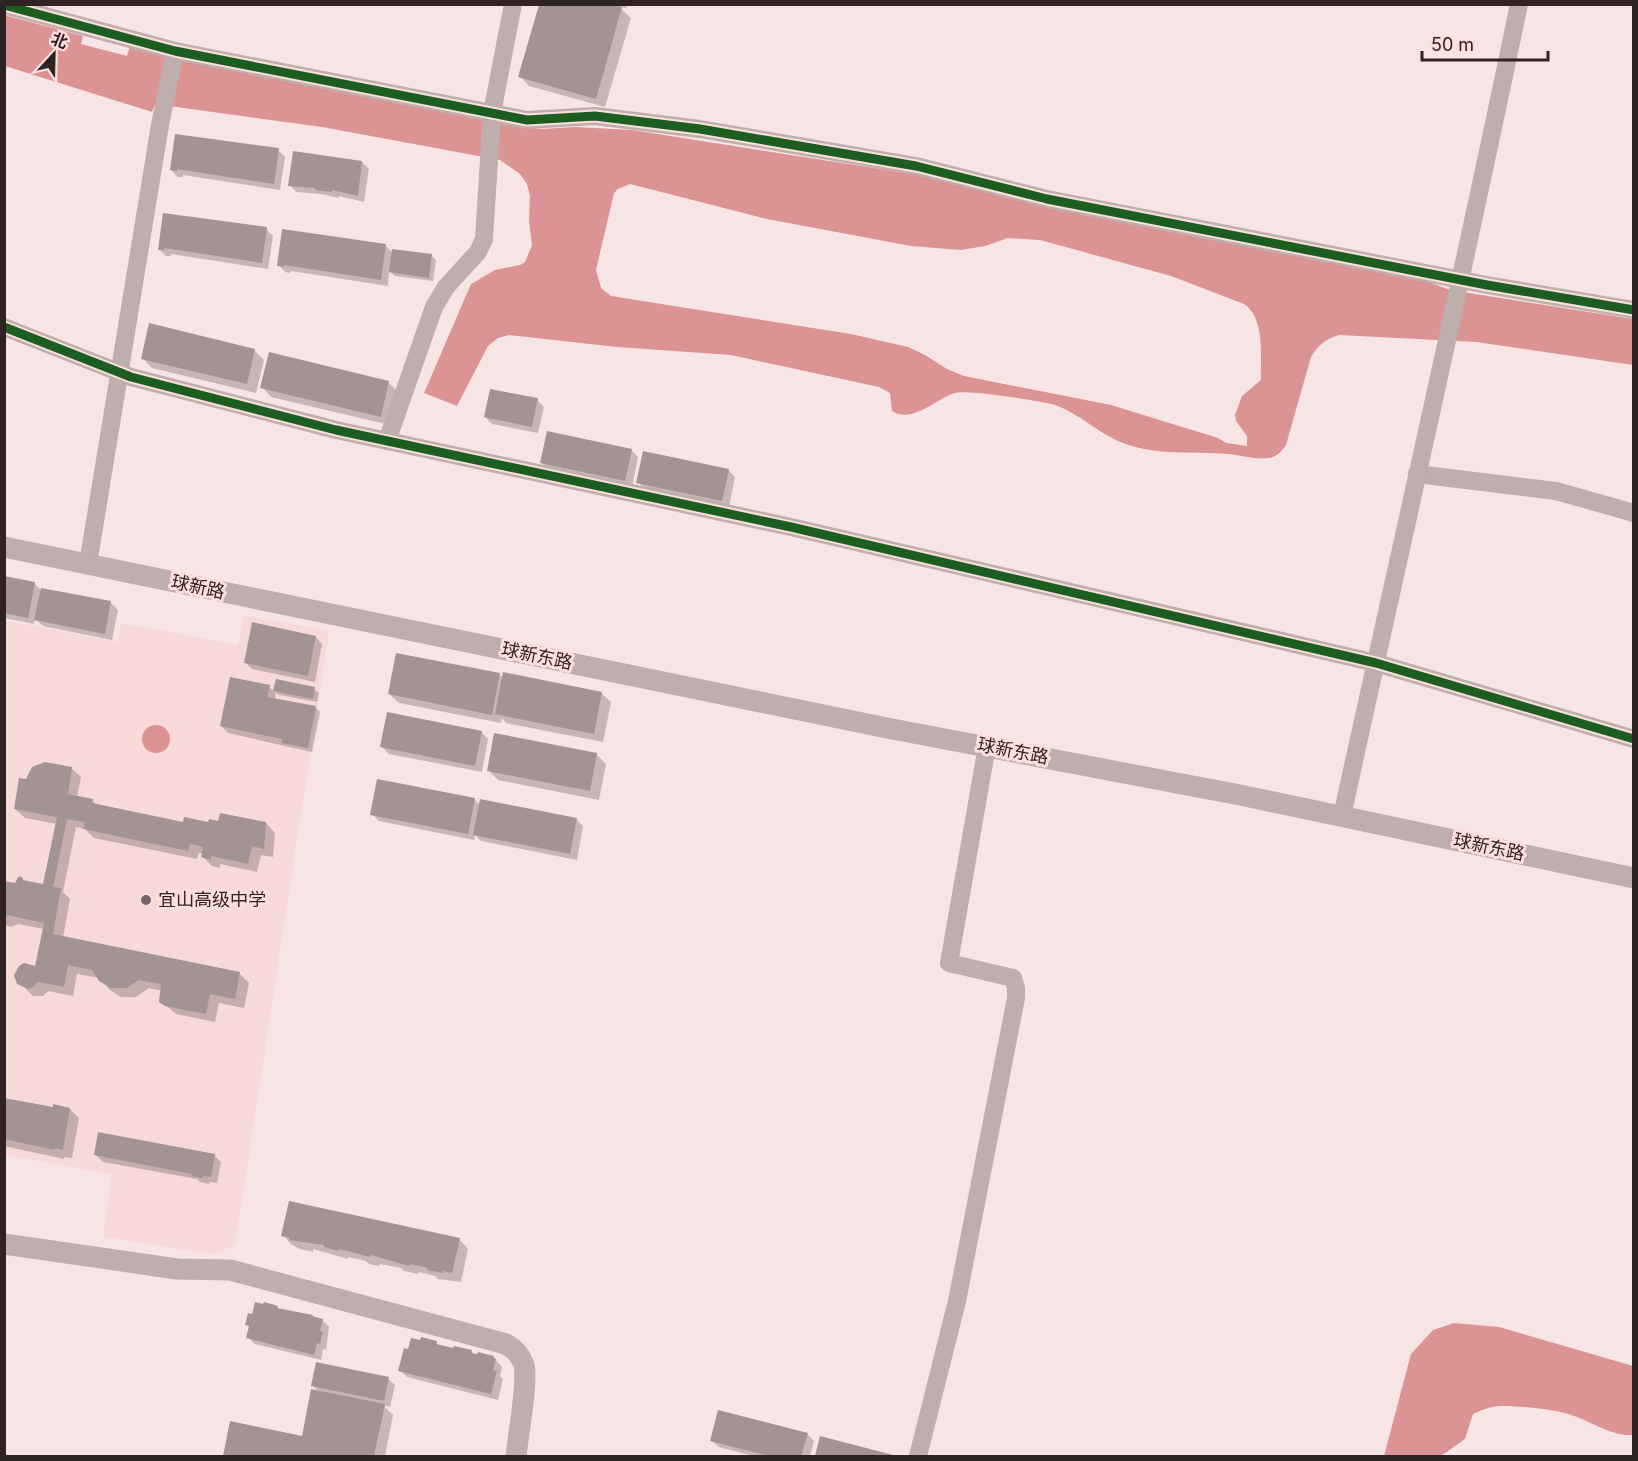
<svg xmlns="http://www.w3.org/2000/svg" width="1638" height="1461" font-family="Inter,'Noto Sans SC',sans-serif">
<rect width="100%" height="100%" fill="#f6e5e4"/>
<polygon fill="#f7d9d8" points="244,615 329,631 235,1246 213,1254 103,1237 112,1174 5,1155 4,620 117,642 121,623 238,645"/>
<g fill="#dc9394" fill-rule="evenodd">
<path d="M4 15 83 36 81 44 127 56 130 46 507 125 541 129 576 127 632 130 938 178 1426 281 1450 290 1633 319V365L1476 342 1339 335C1326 339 1319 344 1311 357L1286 445C1281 452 1278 456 1269 458 1256 460 1240 455 1228 454 1193 451 1156 456 1123 443 1099 434 1080 414 1055 405 1040 401 967 389 955 393 935 399 913 424 892 411L890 393 879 387 731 355 617 347 509 335 498 338 488 346 457 406 424 393 471 284 495 270 520 265 525 262 532 245 529 221 530 196 527 184 520 174 500 160 322 127 155 104 152 112 5 66ZM630 184 767 219 911 246 961 250 985 246 1008 238 1040 240 1171 276 1244 304C1266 319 1260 357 1261 380L1242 396 1235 415 1236 421 1247 436V446L1226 443 1218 438 1111 405 964 376 947 369 925 355 908 347 851 334 611 296 601 288 596 270 614 193 618 189Z"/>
<circle cx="156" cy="739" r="14"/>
<path d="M1454 1323 1499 1327 1633 1366V1435C1610 1436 1593 1422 1571 1415 1554 1409 1519 1406 1501 1406 1491 1406 1482 1410 1473 1414L1465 1439 1441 1456H1384L1411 1354 1433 1330Z"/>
</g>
<g fill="#0003">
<polygon points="540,4 627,4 626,8 619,7 631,18 605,107 529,86 520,76"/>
<polygon points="278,150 285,157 280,190 183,175 183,177 178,177 171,170"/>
<polygon points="362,162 369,169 364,202 339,196 339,198 321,194 296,192 290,185"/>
<polygon points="266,229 273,236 268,269 171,254 171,256 166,256 159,249"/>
<polygon points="385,245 393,253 431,255 436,260 433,281 395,276 389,271 388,286 291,271 290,273 285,272 279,265"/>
<polygon points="254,350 264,360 256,393 152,368 142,358"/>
<polygon points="270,354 389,383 398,392 390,425 271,397 262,387"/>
<polygon points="537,400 544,407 538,433 492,424 485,417"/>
<polygon points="631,450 638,457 632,487 549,470 542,463"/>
<polygon points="728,470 735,477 729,507 645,489 638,482"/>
<polygon points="4,577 34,583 42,591 42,589 111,603 118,610 112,640 43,626 35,619 34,624 4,618"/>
<polygon points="316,637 322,644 315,682 252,669 245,662"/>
<polygon points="499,674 504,679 601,693 611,702 603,742 506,723 502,718 501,723 399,703 389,694"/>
<polygon points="277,681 314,689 319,693 317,702 279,695 276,692 275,700 316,708 320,712 312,752 228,733 221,726 269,687 275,692"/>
<polygon points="481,732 488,739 482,772 389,754 382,747"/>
<polygon points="596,754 606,764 599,800 498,780 489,771"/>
<polygon points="71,768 81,777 77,797 92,800 98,806 184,823 266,823 275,833 273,857 261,855 257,872 220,864 220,868 212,866 203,857 203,853 199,853 197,859 94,838 85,829 76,827 63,892 70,899 63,938 240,974 249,983 244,1008 219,1003 215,1022 176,1014 161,1001 162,991 149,988 136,997 121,997 110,990 99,978 77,974 73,996 48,991 43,996 33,996 16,979 36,968 44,929 18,924 11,927 4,925 4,882 16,885 18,878 20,877 25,882 44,886 57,824 25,818 15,809 27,781"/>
<polygon points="474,799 480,805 576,819 583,826 577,860 481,841 475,835 474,840 379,821 372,814"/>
<polygon points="4,1100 54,1109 70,1109 79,1118 72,1158 64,1157 64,1159 4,1146"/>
<polygon points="96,1155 215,1156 221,1162 217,1183 210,1182 209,1184 200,1182 197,1179 103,1162"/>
<polygon points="283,1235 459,1239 468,1249 461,1282 438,1279 435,1276 419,1272 418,1274 404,1271 401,1268 380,1264 379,1266 369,1264 366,1261 348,1257 348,1259 313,1249 313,1252 300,1249 292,1245"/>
<polygon points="277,1307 280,1310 322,1320 329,1327 326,1350 323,1349 321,1360 255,1344 248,1337 250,1328 247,1325 253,1316"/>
<polygon points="436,1342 440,1347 471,1351 475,1355 493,1357 502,1367 500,1376 503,1379 498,1400 407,1377 400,1370"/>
<polygon points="388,1379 395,1385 390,1407 383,1405 393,1415 385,1456 225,1456 231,1423 303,1438 320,1393 313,1386"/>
<polygon points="807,1434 814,1441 810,1456 754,1456 719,1447 712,1441"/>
<polygon points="822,1438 894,1456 817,1456"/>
</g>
<g fill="#a19493">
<polygon points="539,5 612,5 622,7 596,99 518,77"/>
<polygon points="175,134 279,148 274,184 177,169 177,171 170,170"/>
<polygon points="293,151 362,161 358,196 332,190 332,192 315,190 315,188 288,186"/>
<polygon points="163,213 267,227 262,263 165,248 164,250 158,250"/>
<polygon points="282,229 386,244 381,280 284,265 284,267 277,266"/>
<polygon points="392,249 432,254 429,278 389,272"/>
<polygon points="149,323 255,349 247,384 141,359"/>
<polygon points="269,352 389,381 381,417 260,388"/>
<polygon points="490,389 538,398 532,427 484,417"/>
<polygon points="547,431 632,449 625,481 540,463"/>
<polygon points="643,451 729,469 722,501 636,483"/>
<polygon points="4,576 35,582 28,618 4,613"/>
<polygon points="41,588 111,601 105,634 34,620"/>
<polygon points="252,622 316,636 308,676 244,663"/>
<polygon points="396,653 500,673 492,715 388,694"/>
<polygon points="503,672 602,692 594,734 495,714"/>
<polygon points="230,677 270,685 267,697 316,706 308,748 282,743 282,739 220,726"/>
<polygon points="276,679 315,687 313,699 273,691"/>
<polygon points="387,712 482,731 475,766 380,747"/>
<polygon points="494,733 597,753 590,791 487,771"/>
<polygon points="45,762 72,767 68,794 93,799 92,803 183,822 184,817 208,822 209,819 218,821 220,813 266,822 264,849 252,846 248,864 211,856 211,860 201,857 203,847 190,844 188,851 83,829 85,822 67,819 53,887 61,888 53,934 240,972 235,999 210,994 206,1014 165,1006 159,1002 161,984 139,980 126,988 111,988 99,981 92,970 68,965 64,987 38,982 33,987 28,989 17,984 14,975 19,966 24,963 35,966 44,923 8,915 4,918 4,881 15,883 19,876 23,878 23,880 43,884 57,817 14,809 19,778 26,779 32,767"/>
<polygon points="377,779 475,798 468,834 370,815"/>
<polygon points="480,799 577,818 570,854 473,835"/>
<polygon points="4,1098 53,1107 53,1104 70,1108 63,1150 55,1148 55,1150 4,1139"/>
<polygon points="98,1132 215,1154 211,1177 203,1176 203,1178 191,1176 192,1174 94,1155"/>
<polygon points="289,1201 460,1238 452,1273 443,1271 443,1273 427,1270 428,1268 410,1264 409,1266 371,1255 370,1257 339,1249 339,1251 324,1247 324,1245 289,1240 290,1238 281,1236"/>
<polygon points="255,1302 263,1304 264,1302 278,1306 277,1308 313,1315 312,1316 323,1319 320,1331 323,1332 320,1344 317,1343 314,1355 246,1338 249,1326 245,1325 248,1313 252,1314"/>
<polygon points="421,1337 437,1341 436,1344 453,1348 454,1346 472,1350 471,1353 477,1354 478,1352 494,1356 494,1358 496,1359 493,1370 497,1371 491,1394 398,1371 404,1348 408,1349 411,1338 420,1340"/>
<polygon points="316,1362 389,1377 384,1401 311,1386"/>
<polygon points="311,1389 385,1404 374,1456 223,1456 230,1421 302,1436"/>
<polygon points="718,1410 808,1433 801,1456 769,1456 710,1441"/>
<polygon points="820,1436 897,1456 815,1456"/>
</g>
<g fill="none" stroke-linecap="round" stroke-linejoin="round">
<g stroke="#beaead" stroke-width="18">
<polyline points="4,5 175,51 527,120 595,116 700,129 916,166 1047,199 1487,285 1634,310"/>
<polyline points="4,327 131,377 336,430 791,527 1376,663 1634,739"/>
<polyline points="387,441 434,307 446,287 478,252 484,239 492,113 513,4"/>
<polyline points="1417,474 1556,491 1634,513"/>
<polyline points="88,564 160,125 175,51"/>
<path d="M1342 816C1401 546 1463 276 1519 4"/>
<polyline points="918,1456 957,1301 1016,998 1016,988 1013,978 949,963 987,746"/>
</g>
<g stroke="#beaead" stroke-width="21">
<polyline points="4,547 887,728 1240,795 1634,878"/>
<path d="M4 1244 177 1269 230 1270 506 1344C515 1349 521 1356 524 1365 528 1381 518 1437 516 1456"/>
</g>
<defs>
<g id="cycleway">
<polyline points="4,5 175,51 527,120 595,116 700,129 916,166 1047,199 1487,285 1634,310"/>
<polyline points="4,327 131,377 336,430 791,527 1376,663 1634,739"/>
</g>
</defs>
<use href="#cycleway" stroke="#fddedd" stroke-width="13"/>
<use href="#cycleway" stroke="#1b5e20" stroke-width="9"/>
</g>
<circle fill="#746666" stroke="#fddedd" stroke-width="2" cx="146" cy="900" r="6"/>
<g text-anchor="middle" stroke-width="6" stroke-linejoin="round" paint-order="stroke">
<g font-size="18" fill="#2e2222" stroke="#fddedd">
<text transform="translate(198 587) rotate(12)" y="6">球新路</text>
<text transform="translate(537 656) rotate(12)" y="6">球新东路</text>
<text transform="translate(1013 751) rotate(11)" y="6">球新东路</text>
<text transform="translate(1489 847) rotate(12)" y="6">球新东路</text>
</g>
<g font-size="18" fill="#2e2222" stroke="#fddedd" text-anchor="start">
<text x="158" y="906">宜山高级中学</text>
</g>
</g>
<rect width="1638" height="1461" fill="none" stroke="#2e2222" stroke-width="12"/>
<g transform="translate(54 54) rotate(22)" stroke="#fddedd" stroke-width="4.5" paint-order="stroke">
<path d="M0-4.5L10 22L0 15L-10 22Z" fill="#2e2222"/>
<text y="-9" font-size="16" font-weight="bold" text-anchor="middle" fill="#2e2222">北</text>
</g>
<path d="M1422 51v9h126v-9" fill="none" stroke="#2e2222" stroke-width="3"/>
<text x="1431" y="51" font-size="18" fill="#2e2222" stroke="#fddedd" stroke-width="4.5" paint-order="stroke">50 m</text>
</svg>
